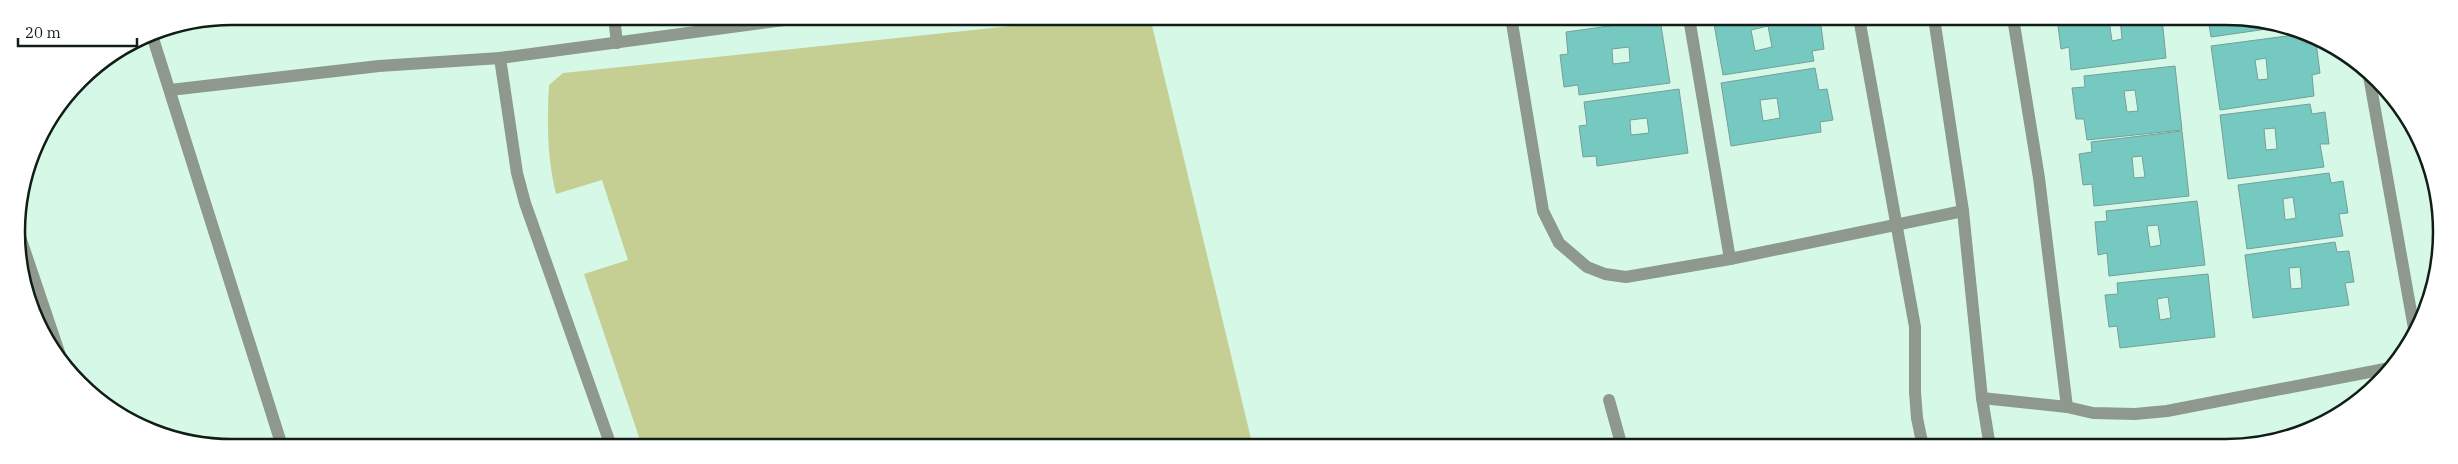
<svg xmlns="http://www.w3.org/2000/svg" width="2458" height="464" font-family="'IBM Plex Serif',serif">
<rect width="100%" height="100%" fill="#d6f9e7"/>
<path fill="#c5cf93" d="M1098 17H1150L1253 447 642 446 584 274 628 260 602 180 556 194C547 157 547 123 549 85L563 73Z"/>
<g fill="#76c9c0" stroke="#779e99" fill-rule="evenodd">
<polygon points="1576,17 1622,17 1578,24"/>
<path d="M1713 18H1820L1824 49 1812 51 1814 61 1723 75ZM1768 26 1772 47 1755 51 1751 30Z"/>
<path d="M2057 18H2162L2166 58 2071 70 2069 47 2061 49ZM2120 18 2122 39 2112 41 2109 20Z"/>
<polygon points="2208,18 2254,18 2281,27 2211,37"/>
<path d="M1660 19 1670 83 1579 95 1578 85 1564 87 1560 55 1568 54 1566 32ZM1629 47 1630 62 1613 64 1612 49Z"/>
<path d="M2302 34 2303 43 2316 42 2320 73 2312 75 2314 96 2220 110 2211 46ZM2266 58 2268 79 2258 80 2255 60Z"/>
<path d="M2175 66 2182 130 2087 140 2084 119H2076L2072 88 2085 87 2084 76ZM2135 90 2138 111 2127 112 2124 91Z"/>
<path d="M1815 68 1819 90 1827 89 1833 120 1820 122 1821 132 1731 146 1721 83ZM1777 98 1780 118 1763 121 1760 100Z"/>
<path d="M1679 89 1688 153 1597 166 1596 156 1583 157 1579 126 1587 125 1584 102ZM1647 118 1649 133 1631 135 1630 120Z"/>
<path d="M2310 104 2312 114 2325 112 2329 144H2320L2324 167 2228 179 2220 115ZM2275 128 2277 149 2266 150 2264 129Z"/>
<path d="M2182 131 2189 196 2094 206 2092 184 2083 185 2079 154 2092 152 2091 142ZM2142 156 2145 177 2134 178 2132 157Z"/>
<path d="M2329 173 2331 183 2343 181 2348 213 2339 214 2343 236 2247 249 2238 185ZM2293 197 2296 218 2285 220 2283 199Z"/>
<path d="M2197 201 2205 265 2109 276 2107 253 2098 255 2095 222 2107 221 2106 211ZM2158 225 2161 245 2150 247 2147 226Z"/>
<path d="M2335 242 2337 252 2349 251 2354 282 2345 283 2349 305 2253 318 2245 255ZM2300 267 2302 288 2291 289 2289 268Z"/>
<path d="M2208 274 2215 337 2120 348 2117 326 2109 327 2105 295 2118 294 2117 283ZM2168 297 2171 318 2160 320 2157 299Z"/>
</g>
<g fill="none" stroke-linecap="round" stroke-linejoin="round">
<g stroke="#8e988c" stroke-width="12">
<polyline points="614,17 617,43"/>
<polyline points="1689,18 1730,259"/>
<polyline points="19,234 62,361"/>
</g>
<g stroke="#8e988c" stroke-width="12">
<polyline points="1511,17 1543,211 1559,243 1587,267 1605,274 1626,277 1730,259 1963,211"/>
<polyline points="1859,18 1915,327 1915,392 1917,418 1923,447"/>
<polyline points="1934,18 1963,211 1982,398 1990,447"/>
<polyline points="2013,18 2039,178 2067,407"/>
<polyline points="151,32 282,446"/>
<polyline points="500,58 517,173 525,203 611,446"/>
<polyline points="2369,76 2415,334"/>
<polyline points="170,90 379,66 500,58 807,17"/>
<polyline points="1982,398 2067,407 2093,413 2135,414 2167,411 2390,368"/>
<polyline points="1609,400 1622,447"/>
</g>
</g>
<path d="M0 0H2458V464H0ZM232 25H2226A207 207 0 0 1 2433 232V232A207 207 0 0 1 2226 439H232A207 207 0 0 1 25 232V232A207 207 0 0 1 232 25Z" fill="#fff" fill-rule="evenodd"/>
<path fill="none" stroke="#111e17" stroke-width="2.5" d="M232 25H2226A207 207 0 0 1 2433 232V232A207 207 0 0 1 2226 439H232A207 207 0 0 1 25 232V232A207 207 0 0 1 232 25Z"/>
<path d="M18 38v8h119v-8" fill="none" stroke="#111e17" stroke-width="2.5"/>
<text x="25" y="38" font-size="15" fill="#111e17" stroke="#ffffff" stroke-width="4" paint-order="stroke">20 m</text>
</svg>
